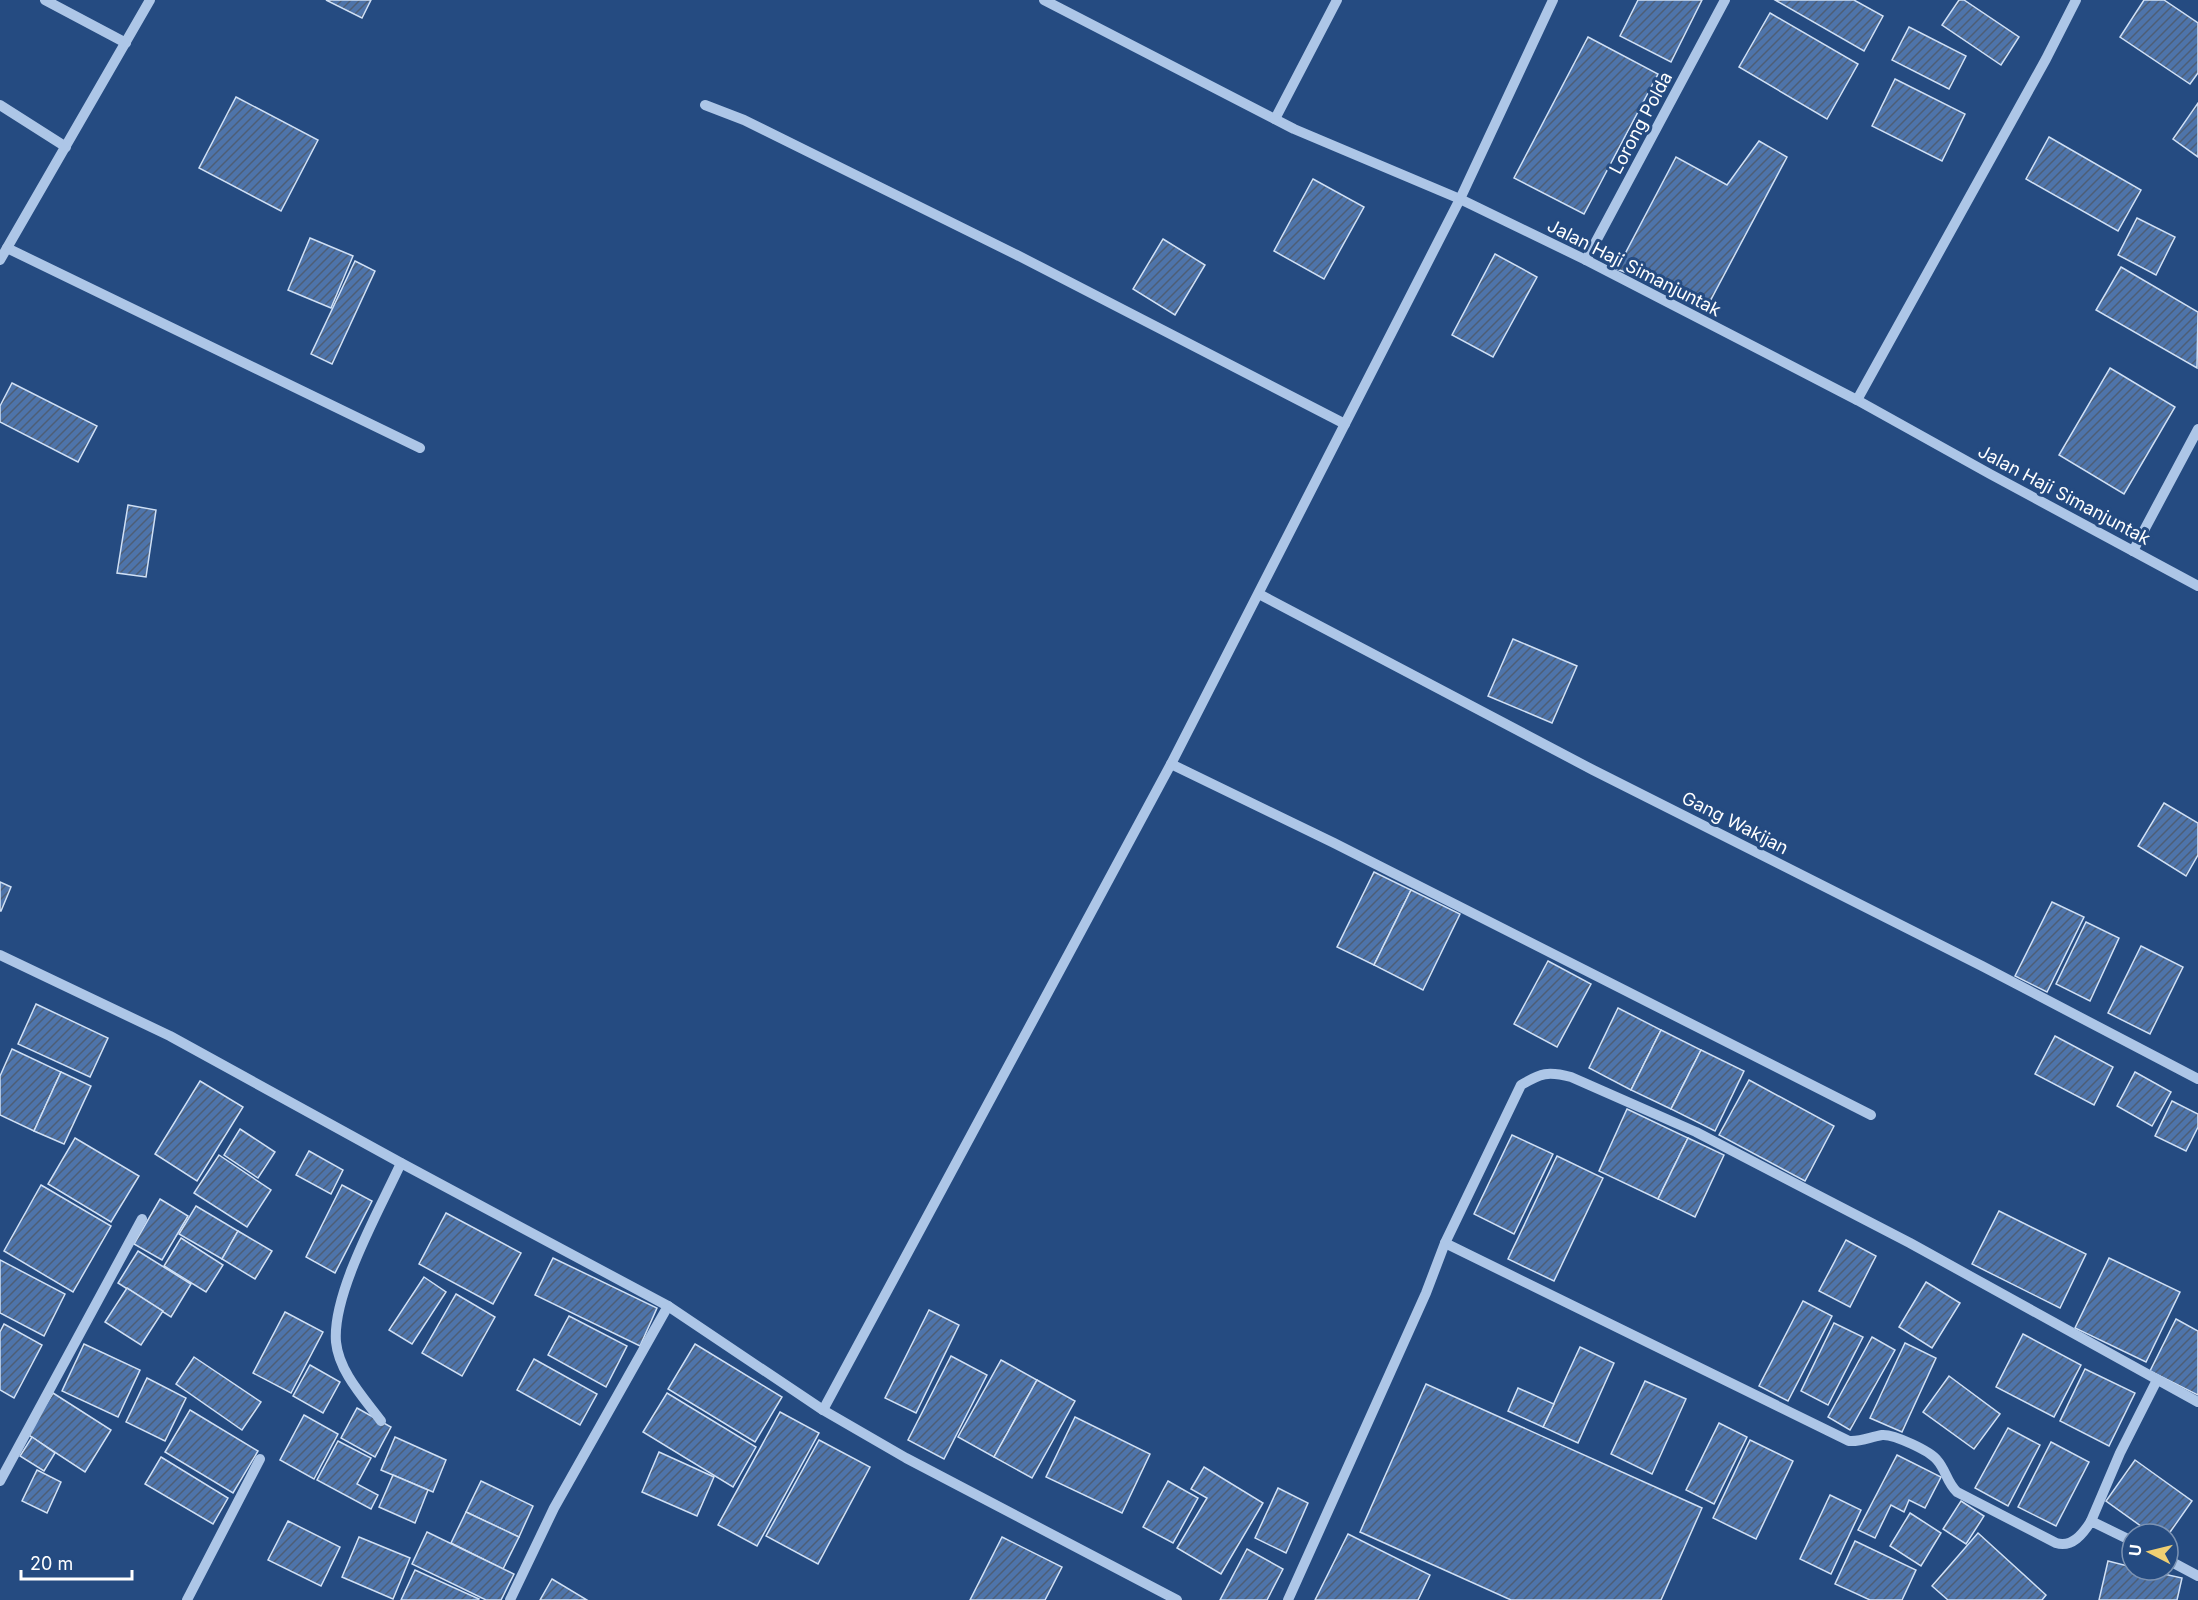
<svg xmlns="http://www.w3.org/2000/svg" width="2198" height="1600" font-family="Inter,sans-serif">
<defs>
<pattern id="building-hatch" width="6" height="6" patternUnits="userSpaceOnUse" patternTransform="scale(1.5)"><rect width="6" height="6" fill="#4e74aa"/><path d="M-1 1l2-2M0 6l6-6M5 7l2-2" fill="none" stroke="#4d5e76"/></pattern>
</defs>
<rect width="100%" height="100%" fill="#254b81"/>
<g fill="url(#building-hatch)" stroke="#d0e0f5" stroke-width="1.5">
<polygon points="326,0 371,0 362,18"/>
<polygon points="1638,0 1702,0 1671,62 1620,36"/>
<polygon points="1775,0 1854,0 1883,16 1864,51"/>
<polygon points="1959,0 1964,0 2019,37 2001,65 1942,25"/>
<polygon points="2144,0 2164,0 2198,23 2198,73 2190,84 2120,37"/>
<polygon points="1770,13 1858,64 1827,119 1739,67"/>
<polygon points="1909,27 1966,56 1949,89 1892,60"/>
<polygon points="1588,37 1658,74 1584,214 1514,178"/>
<polygon points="1895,79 1965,114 1942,161 1872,126"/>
<polygon points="236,97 318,140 281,211 199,168"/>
<polygon points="2198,103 2198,157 2173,139"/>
<polygon points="2049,137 2141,190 2118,231 2026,179"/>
<polygon points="1759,141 1787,157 1708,305 1617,269 1676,157 1727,185"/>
<polygon points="1313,179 1364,207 1324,279 1274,251"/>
<polygon points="2137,218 2175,237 2156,275 2118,255"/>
<polygon points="310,238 353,256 331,308 288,290"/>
<polygon points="1163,239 1205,265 1175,315 1133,289"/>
<polygon points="1495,254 1537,277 1493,357 1452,335"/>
<polygon points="355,261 375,271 332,364 311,354"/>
<polygon points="2121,267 2198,312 2197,368 2096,310"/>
<polygon points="2110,368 2175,407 2124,494 2059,455"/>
<polygon points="12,383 97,426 78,462 0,422 0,406"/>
<polygon points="128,505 156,510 146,577 117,573"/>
<polygon points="1513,639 1577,666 1552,723 1488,696"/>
<polygon points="2164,803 2198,823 2198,855 2186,876 2138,846"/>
<polygon points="1374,872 1411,890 1374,965 1337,947"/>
<polygon points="0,882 11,887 1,911 0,911"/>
<polygon points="1411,890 1460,914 1423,990 1374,965"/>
<polygon points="2052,902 2084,917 2047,992 2015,976"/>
<polygon points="2086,922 2119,938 2090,1001 2056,984"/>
<polygon points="2141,946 2183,967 2150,1034 2108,1013"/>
<polygon points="1548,961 1591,984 1557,1047 1514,1024"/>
<polygon points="36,1004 108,1038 90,1077 18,1044"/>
<polygon points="1618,1008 1661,1030 1631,1090 1589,1068"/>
<polygon points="1661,1030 1701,1050 1671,1109 1631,1090"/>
<polygon points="2055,1036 2113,1067 2094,1105 2035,1074"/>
<polygon points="12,1049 61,1072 34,1131 0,1115 0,1076"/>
<polygon points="1701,1050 1744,1071 1715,1131 1671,1109"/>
<polygon points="61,1072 91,1086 64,1144 34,1131"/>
<polygon points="2135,1072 2171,1092 2152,1126 2117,1106"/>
<polygon points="1749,1080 1834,1126 1805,1181 1719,1135"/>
<polygon points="200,1081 243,1107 197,1181 155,1154"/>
<polygon points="2172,1101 2198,1114 2198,1127 2186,1151 2155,1136"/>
<polygon points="1627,1109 1688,1138 1658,1199 1599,1171"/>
<polygon points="240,1129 275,1152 258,1178 224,1155"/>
<polygon points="1512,1135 1553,1154 1514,1234 1474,1214"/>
<polygon points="75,1138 139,1176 111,1222 48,1184"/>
<polygon points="1688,1138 1724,1155 1695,1217 1658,1199"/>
<polygon points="309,1151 343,1170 331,1194 296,1175"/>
<polygon points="219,1155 271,1190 247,1227 194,1193"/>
<polygon points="1557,1156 1603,1178 1554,1281 1508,1259"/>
<polygon points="41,1185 111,1226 73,1292 4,1251"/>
<polygon points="342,1185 372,1201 335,1273 306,1257"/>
<polygon points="160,1199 188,1216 162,1260 134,1244"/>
<polygon points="196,1206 238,1231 222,1259 179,1234"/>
<polygon points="1999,1211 2086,1254 2060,1308 1972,1264"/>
<polygon points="446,1213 521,1253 493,1304 419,1264"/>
<polygon points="238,1231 272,1251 255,1279 222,1259"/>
<polygon points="181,1238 223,1265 206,1292 164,1266"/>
<polygon points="1846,1240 1876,1256 1850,1307 1819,1291"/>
<polygon points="138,1251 191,1284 171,1317 118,1283"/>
<polygon points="553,1258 657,1308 640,1346 535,1295"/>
<polygon points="2109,1258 2180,1292 2146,1362 2075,1328"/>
<polygon points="0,1260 65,1294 44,1336 0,1313"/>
<polygon points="424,1277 446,1292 412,1344 389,1330"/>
<polygon points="1926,1282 1960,1303 1932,1348 1899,1327"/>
<polygon points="127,1288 163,1311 141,1345 105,1322"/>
<polygon points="456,1294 495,1317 462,1376 422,1353"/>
<polygon points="1803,1301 1832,1316 1788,1401 1759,1386"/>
<polygon points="929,1310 959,1325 916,1413 885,1398"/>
<polygon points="285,1312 323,1332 291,1393 253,1373"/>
<polygon points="569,1316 627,1346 606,1387 548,1355"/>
<polygon points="2176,1319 2198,1331 2198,1395 2150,1371"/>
<polygon points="1834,1323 1863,1337 1828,1405 1801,1391"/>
<polygon points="4,1324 42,1345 14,1398 0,1390 0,1332"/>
<polygon points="2023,1334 2081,1365 2054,1417 1996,1387"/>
<polygon points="1872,1337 1895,1350 1850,1430 1828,1417"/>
<polygon points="1905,1343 1936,1358 1902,1432 1870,1418"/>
<polygon points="84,1344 140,1370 118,1417 62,1391"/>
<polygon points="695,1344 782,1397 755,1442 668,1389"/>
<polygon points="1580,1347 1614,1363 1578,1443 1543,1427"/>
<polygon points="951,1356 987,1375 944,1459 908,1440"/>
<polygon points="194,1357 261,1402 242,1430 176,1384"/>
<polygon points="534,1359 597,1394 580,1425 517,1390"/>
<polygon points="1001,1360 1037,1380 994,1457 958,1437"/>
<polygon points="310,1365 340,1382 323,1413 293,1396"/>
<polygon points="2085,1369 2135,1393 2109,1446 2060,1421"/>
<polygon points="1949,1376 2000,1414 1974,1449 1923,1412"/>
<polygon points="147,1378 186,1398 165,1441 126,1422"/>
<polygon points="1037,1380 1075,1401 1032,1478 994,1457"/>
<polygon points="1645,1381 1686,1399 1652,1474 1611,1454"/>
<polygon points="1426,1384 1702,1508 1661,1600 1511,1600 1360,1532"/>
<polygon points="1518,1388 1554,1404 1543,1427 1508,1411"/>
<polygon points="53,1393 111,1430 85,1472 27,1434"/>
<polygon points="667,1393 756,1447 733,1487 643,1432"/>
<polygon points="357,1408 391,1427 375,1457 341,1438"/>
<polygon points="190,1410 258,1451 233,1493 165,1452"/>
<polygon points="780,1412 819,1433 757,1546 718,1525"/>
<polygon points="304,1415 338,1434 314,1479 280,1460"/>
<polygon points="1075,1417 1150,1454 1122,1513 1046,1477"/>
<polygon points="1719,1423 1747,1437 1714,1504 1686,1490"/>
<polygon points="2008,1428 2040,1445 2008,1506 1975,1488"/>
<polygon points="32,1437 55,1453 44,1471 20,1456"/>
<polygon points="395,1437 446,1460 433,1492 381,1470"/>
<polygon points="819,1440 870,1467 818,1564 766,1536"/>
<polygon points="1750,1440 1793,1461 1756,1539 1713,1518"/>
<polygon points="338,1441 371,1458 357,1484 378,1495 371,1509 317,1480"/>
<polygon points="2051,1442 2089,1462 2056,1526 2018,1507"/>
<polygon points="659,1452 714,1477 697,1516 642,1492"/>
<polygon points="1897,1455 1941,1477 1925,1508 1909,1500 1904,1512 1891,1505 1875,1538 1858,1530"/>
<polygon points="161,1457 228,1498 213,1524 145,1484"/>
<polygon points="2135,1460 2192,1501 2168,1535 2152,1534 2106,1501"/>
<polygon points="1204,1467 1263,1503 1221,1574 1177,1548 1207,1498 1191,1489"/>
<polygon points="37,1470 61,1482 47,1513 22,1501"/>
<polygon points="393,1475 428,1490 415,1523 379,1507"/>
<polygon points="481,1481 533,1506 519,1537 466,1512"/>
<polygon points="1168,1481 1198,1498 1173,1543 1143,1527"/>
<polygon points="1278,1488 1308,1503 1286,1553 1255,1538"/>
<polygon points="1830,1495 1861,1510 1831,1574 1800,1559"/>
<polygon points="1961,1501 1984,1516 1966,1544 1943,1529"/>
<polygon points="466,1512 519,1537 503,1569 451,1543"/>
<polygon points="1910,1513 1941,1533 1921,1566 1890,1546"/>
<polygon points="288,1521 340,1547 321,1586 268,1560"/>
<polygon points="427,1532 514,1574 501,1600 486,1600 412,1564"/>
<polygon points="1978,1533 2046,1595 2042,1600 1948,1600 1932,1586"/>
<polygon points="1348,1534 1430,1575 1418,1600 1315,1600"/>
<polygon points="359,1537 410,1558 393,1599 342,1577"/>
<polygon points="1002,1537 1062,1567 1045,1600 970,1600"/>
<polygon points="1855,1541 1916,1570 1902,1600 1870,1600 1835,1584"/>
<polygon points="1247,1549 1283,1569 1267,1600 1220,1600"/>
<polygon points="2108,1561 2132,1567 2132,1570 2146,1570 2182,1578 2177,1600 2099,1600"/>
<polygon points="415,1570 479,1599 478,1600 401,1600"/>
<polygon points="552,1579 587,1600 540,1600"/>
</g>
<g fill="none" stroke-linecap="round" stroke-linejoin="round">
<g stroke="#adc6e7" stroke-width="10">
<polyline points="45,0 126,43"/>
<polyline points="1044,0 1294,129 1460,199 1586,260 1857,400 1990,474 2198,586"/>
<polyline points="0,105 66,147"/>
<polyline points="705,105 744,120 1017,255 1345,424"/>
<polyline points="1275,119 1337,0"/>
<polyline points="7,248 420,448"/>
<polyline points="0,260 150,0"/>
<polyline points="1586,260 1725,0"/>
<polyline points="1857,400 2046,59 2076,0"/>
<polyline points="2133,551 2198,429"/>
<polyline points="1259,594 1593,770 1982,966 2198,1079"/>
<polyline points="1171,764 1334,843 1871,1115"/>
<polyline points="0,955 170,1036 401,1163 668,1306 554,1508 510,1600"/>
<path d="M1445 1243 1849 1441C1861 1442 1870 1437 1882 1435 1894 1434 1930 1451 1937 1460 1946 1470 1947 1483 1957 1492L2056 1543C2072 1548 2083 1534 2091 1521L2132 1541"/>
<polyline points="668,1306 823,1410 906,1458 1177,1600"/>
<polyline points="823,1410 1171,764 1460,199 1553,0"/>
<path d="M381 1421C364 1398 339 1372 336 1342 332 1293 380 1209 401 1163"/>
<polyline points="0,1481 142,1219"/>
<polyline points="2091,1521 2120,1453 2157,1380"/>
<polyline points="2168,1560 2198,1576"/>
<polyline points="187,1600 260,1459"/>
<path d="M1288 1600 1426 1293 1445 1243 1521 1085C1541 1073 1548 1071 1571 1077L1696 1132 1910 1243 2198 1402"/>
</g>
</g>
<g text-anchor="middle" stroke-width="6" stroke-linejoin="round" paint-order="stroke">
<g font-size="18" fill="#fff" stroke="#254b81">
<text transform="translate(1641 123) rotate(-62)" y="6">Lorong Polda</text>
<text transform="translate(1634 268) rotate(27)" y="6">Jalan Haji Simanjuntak</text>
<text transform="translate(2064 495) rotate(28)" y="6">Jalan Haji Simanjuntak</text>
<text transform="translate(1735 823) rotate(27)" y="6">Gang Wakijan</text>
</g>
</g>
<g transform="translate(2150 1552) rotate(277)"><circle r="28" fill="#254b81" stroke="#7c93b3" stroke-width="1.5"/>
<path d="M0-4.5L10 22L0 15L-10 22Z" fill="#f0cf72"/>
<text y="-9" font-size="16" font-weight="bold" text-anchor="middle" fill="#ffffff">U</text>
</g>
<path d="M21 1570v9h111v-9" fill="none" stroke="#ffffff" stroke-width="3"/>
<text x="30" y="1570" font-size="18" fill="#ffffff" stroke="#254b81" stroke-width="4.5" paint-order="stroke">20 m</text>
</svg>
